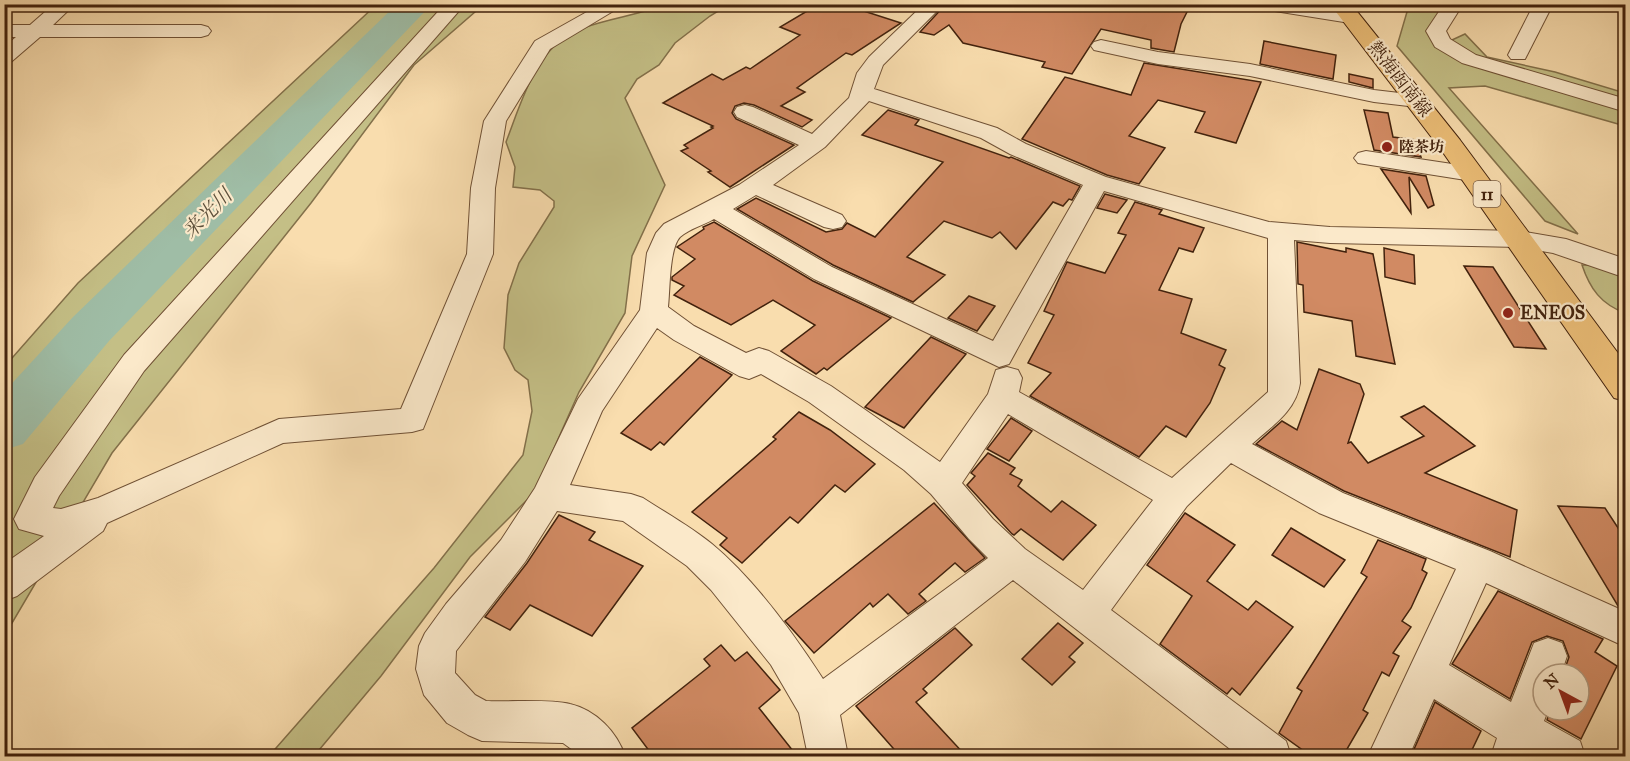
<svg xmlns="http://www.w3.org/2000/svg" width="1630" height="761" font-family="'IM FELL Great Primer','Noto Serif JP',serif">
<rect width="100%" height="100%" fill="#f9ddae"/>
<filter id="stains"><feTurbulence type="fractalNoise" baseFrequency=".00333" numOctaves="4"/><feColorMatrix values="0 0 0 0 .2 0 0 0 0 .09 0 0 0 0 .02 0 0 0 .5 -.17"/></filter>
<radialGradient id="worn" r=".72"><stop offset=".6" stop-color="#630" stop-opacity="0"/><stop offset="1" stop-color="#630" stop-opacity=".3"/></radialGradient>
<g fill="#c4bf86" stroke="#83704a" stroke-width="1.5">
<polygon points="376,5 483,5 414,65 311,203 112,453 5,635 5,366 78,283"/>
<path d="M664 5H728L710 16 675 43 659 65 637 79 625 98 665 185 632 256 625 313 579 392 534 493 470 557 381 676 314 756H269L434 568 523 455 532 411 528 380 515 370 504 348 508 295 519 263 554 207V201L540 190 513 187 515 167 506 142C522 101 536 44 583 28 610 18 638 15 664 5Z"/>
<polygon points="1409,5 1448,5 1439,46 1465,34 1487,57 1555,72 1625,93 1625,126 1485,86 1449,88 1578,234 1545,221 1397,46"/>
<path d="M1582 265H1602L1625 273V313C1601 304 1590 289 1582 265Z"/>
</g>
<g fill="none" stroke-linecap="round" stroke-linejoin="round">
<polygon fill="#9fbda6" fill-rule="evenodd" points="397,4 432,4 109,341 23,444 4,450 4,392 73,317"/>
</g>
<g fill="#d18a63" stroke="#42220d" stroke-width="1.5">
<polygon points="819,4 842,4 901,23 852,55 846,53 797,88 805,92 781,106 812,120 802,127 754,105 744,103 735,106 732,113 736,119 794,145 730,187 708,172 711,171 681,151 688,148 684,145 713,128 711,127 713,126 663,103 712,74 723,80 746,67 750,69 800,35 780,27"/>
<polygon points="946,4 1191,4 1181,24 1174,52 1151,48 1151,40 1101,29 1072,74 1042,67 1045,62 963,43 949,25 934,35 920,32"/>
<polygon points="1264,41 1336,55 1333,79 1260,64"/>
<polygon points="1144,63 1261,82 1236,143 1195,132 1205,112 1158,100 1129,136 1165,148 1139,184 1107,175 1022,139 1065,77 1131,95"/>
<polygon points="1349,74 1373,79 1373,88 1349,82"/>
<polygon points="888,110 919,120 915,125 1009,158 1011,157 1080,186 1072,200 1069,199 1063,206 1053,202 1016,249 1000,232 992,238 944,221 907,257 945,275 913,302 833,265 737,209 756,198 826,232 842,229 847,223 875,237 943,162 862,135"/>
<polygon points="1364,110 1388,113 1393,137 1416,140 1421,157 1374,150"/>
<polygon points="1381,169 1426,176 1434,205 1428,208 1409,177 1411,213"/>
<polygon points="1105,194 1127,200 1117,213 1097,208"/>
<polygon points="1135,202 1162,210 1159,214 1204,228 1193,252 1179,248 1159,290 1192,299 1181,333 1226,350 1219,365 1225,368 1210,403 1186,437 1166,426 1139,457 1030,396 1051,373 1028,363 1054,315 1044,311 1067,262 1105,273 1126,235 1118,233"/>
<polygon points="714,222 813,281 891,318 827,370 824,368 816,374 781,351 815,325 773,300 731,325 674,295 684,286 672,280 672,277 695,259 677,247 704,229 703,227"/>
<polygon points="1297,242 1346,252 1346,248 1373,254 1395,364 1356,356 1352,321 1304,312 1303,285 1298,284"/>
<polygon points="1384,248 1414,255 1415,284 1385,277"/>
<polygon points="1464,266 1493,267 1546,349 1514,347"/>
<polygon points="969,296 995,306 977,331 948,318"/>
<polygon points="931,337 966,354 904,428 865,407"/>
<polygon points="700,357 732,375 664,445 660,442 651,450 621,433"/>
<polygon points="1319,369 1360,384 1364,394 1348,443 1351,442 1368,463 1424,436 1401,417 1424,406 1475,446 1425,473 1517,510 1510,557 1344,491 1256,444 1282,421 1297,430"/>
<polygon points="799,412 830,430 875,464 845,492 835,485 798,523 790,517 742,563 720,545 727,538 692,512 776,439 773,437"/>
<polygon points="1011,418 1032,431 1009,461 987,449"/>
<polygon points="988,453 1015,468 1010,474 1022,480 1018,486 1051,512 1062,501 1096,525 1063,560 1021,529 1014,535 1012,534 967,485 975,476 971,473"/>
<polygon points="934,503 985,558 965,572 955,563 919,594 926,601 908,614 888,594 873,607 870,603 814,653 785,621"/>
<polygon points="1558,506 1605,508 1626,540 1626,609 1618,606"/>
<polygon points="1185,513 1235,545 1207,581 1248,610 1256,601 1293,627 1240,695 1232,688 1227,694 1160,644 1192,596 1147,565"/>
<polygon points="559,515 595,532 589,540 643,566 592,636 530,605 510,630 485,617 527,563"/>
<polygon points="1291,528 1345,560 1324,587 1272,555"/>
<polygon points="1378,540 1426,559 1422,570 1427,573 1411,608 1402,621 1411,627 1393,653 1399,656 1389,676 1382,672 1363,710 1368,713 1343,756 1311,756 1279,733 1302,691 1297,688 1367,577 1361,573"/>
<polygon points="1498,591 1603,639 1595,652 1617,666 1581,739 1547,720 1550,710 1579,710 1579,674 1563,674 1569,657 1563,641 1547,636 1532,642 1510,699 1452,664"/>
<polygon points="1058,623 1083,643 1069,657 1075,662 1052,685 1022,659"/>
<polygon points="955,628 972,645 923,689 927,693 916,702 966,756 900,756 856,706"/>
<polygon points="721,645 735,661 747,652 780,690 759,708 797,756 653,756 632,728 710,666 704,659"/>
<polygon points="1435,702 1481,731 1469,756 1411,756"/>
</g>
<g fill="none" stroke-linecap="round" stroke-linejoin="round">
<defs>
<g id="minor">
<polygon points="54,4 75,4 53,25 201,25 208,27 211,31 208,35 201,37 40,37 11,62 4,64 4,47 16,37 4,37 4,25 30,25"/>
<polygon points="445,4 465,4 144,371 59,496 53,508 61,509 98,498 279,419 401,409 467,254 471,188 484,121 535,41 601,4 625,4 550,49 506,121 495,188 493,254 423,429 412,432 283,443 107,523 103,531 17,596 4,601 4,564 44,536 19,529 14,519 35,477 124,355"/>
<path d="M924 4H944L883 65 874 89 997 128 1026 144 1106 177 1269 222 1330 227 1519 231 1566 239 1626 259V278L1553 253 1519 247 1330 243 1294 240 1300 383C1296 411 1272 426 1252 444L1343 493 1490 551 1626 612V647L1486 583 1449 665 1511 702 1534 643 1548 638 1562 643 1567 656 1561 674H1543V710H1548L1544 721 1580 741 1585 756H1491L1497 738 1434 699 1409 756H1368L1456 569 1319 513 1231 463 1187 506 1111 610 1286 741 1291 756H1239L1013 580 840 715 848 756H808L799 713 771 665 711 590 687 566 623 521 557 511 525 562 456 651 455 673 475 695 486 701C507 702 552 699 570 704 596 710 617 732 625 756H581L563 743 482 741 468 735 447 723 424 695 416 669 419 646 425 633 446 604 501 540 535 488 578 399 640 310 647 253 656 233 664 224 739 185 799 145 737 117 734 112 737 107 745 105 753 107 812 134 849 98 857 73 869 57ZM869 101 981 138 1010 154 1083 185 993 341 832 267 733 209 756 195 824 227 833 229 842 227 846 221 842 215 773 185 825 147ZM1104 191 1268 238V392L1172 478 1019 392 1022 378 1018 370 1007 367 996 370 988 394 940 462 831 386 769 351 759 348 746 353 694 326 668 307C670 291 669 249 680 237 689 229 704 225 714 219L814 279 999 367 1009 364ZM657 328 674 340 739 376 749 379 761 374 809 402 904 470 931 494 969 539 988 558 823 679C794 634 754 579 712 544 691 527 666 513 643 498L631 494 570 485 602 411ZM1008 414 1153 500 1083 590 1025 549 993 519 962 483Z"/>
<polygon points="1260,4 1308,4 1350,11 1357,13 1360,17 1357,21 1350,23 1269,10 1262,8"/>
<polygon points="1444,4 1463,4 1446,31 1450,39 1476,55 1626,99 1626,112 1462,63 1435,47 1426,31"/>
<polygon points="1534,4 1553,4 1525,59 1511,59 1508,55"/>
<polygon points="1101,40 1158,52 1250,64 1374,90 1425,96 1428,101 1425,106 1417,107 1374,102 1250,76 1158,64 1094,50 1091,46 1094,42"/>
<polygon points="1366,151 1472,167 1480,169 1484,174 1480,179 1472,181 1358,163 1354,158 1358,153"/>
</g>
<polygon id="major" points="1330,4 1351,4 1460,140 1626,364 1626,401 1614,398 1442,151"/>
</defs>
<use href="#minor" stroke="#705135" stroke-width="2"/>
<use href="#major" stroke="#42220d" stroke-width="2"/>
<use href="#minor" fill="#fbe9ca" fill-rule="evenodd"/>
<use href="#major" fill="#ecbe77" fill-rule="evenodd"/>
</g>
<g fill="#8f2418" stroke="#fbe9ca" stroke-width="2">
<circle cx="1387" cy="147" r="6"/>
<circle cx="1508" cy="313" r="6"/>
</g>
<g text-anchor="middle" stroke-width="4.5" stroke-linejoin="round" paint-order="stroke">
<g font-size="15" font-weight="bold" fill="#42220d" stroke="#fbe9ca" text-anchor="start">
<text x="1399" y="152">陸茶坊</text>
</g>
<rect fill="#fbe9ca" stroke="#7a5e46" stroke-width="1.5" x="1473.5" y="181" width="27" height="26" rx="4.5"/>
<g font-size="16" font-weight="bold" fill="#42220d">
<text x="1487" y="200">11</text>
</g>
<g font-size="18" fill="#42220d" stroke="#fbe9ca">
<text transform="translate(1400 79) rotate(52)" y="6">熱海函南線</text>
</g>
<g font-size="18" font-weight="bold" fill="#42220d" stroke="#fbe9ca" text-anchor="start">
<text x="1520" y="319">ENEOS</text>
</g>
<g font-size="20" font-style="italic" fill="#5e503b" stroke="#fbe9ca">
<text transform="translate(207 213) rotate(-45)" y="7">来光川</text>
</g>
</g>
<rect width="1630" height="761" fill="none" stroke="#f9ddae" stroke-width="24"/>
<rect x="6" y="6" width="1618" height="749" fill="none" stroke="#42220d" stroke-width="3"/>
<rect x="12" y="12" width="1606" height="737" fill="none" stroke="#42220d" stroke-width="1.5"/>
<g transform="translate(1561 692) rotate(319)"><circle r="28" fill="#fbe9ca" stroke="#b1997e" stroke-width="1.5"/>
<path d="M0-4.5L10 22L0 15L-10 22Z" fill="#8f2418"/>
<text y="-9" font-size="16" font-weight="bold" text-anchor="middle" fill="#42220d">N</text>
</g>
<rect width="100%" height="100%" filter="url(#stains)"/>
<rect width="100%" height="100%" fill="url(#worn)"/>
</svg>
